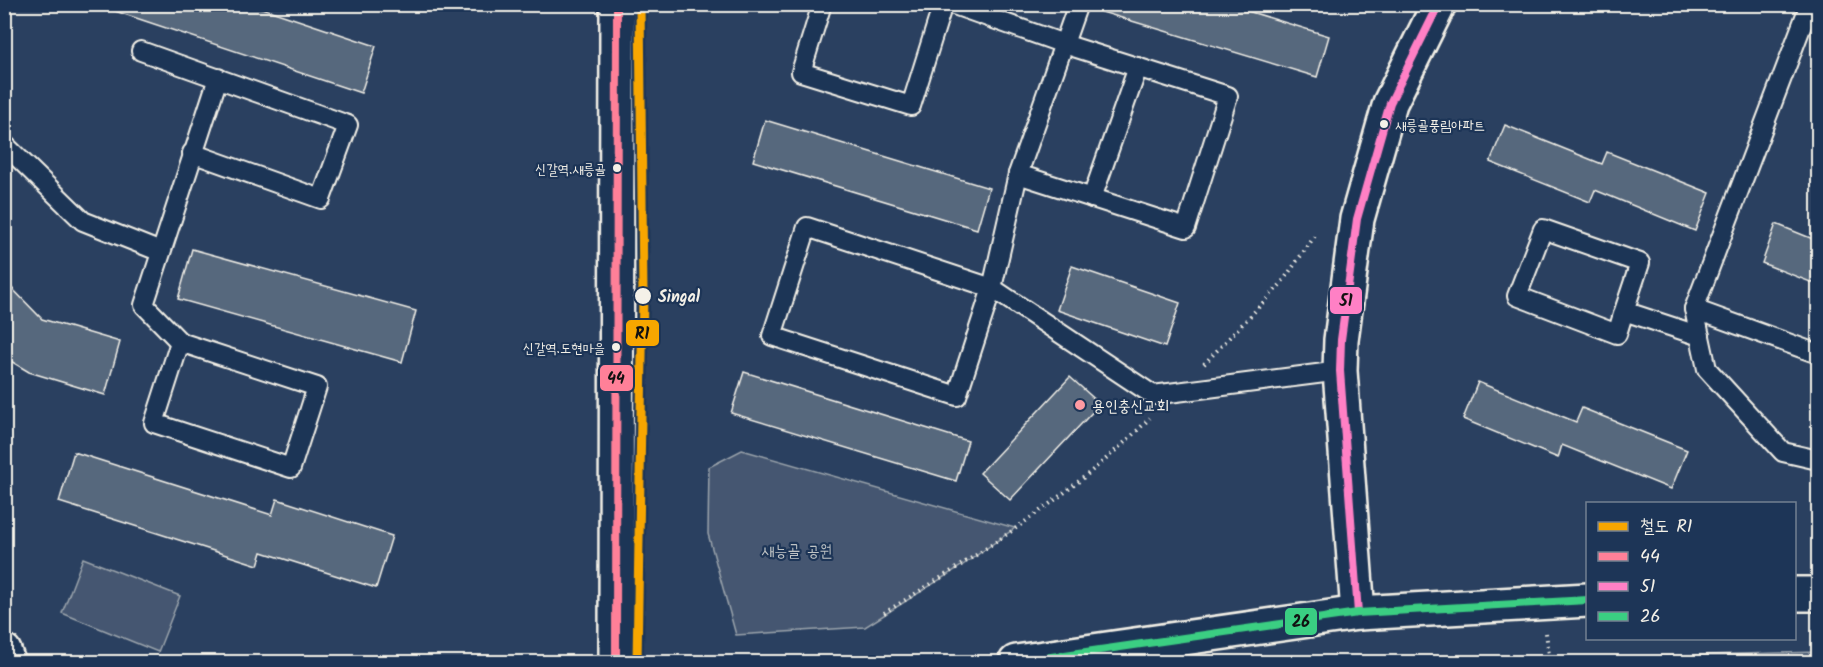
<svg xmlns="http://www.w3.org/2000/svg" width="1823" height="667" font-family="Kalam,'Poor Story',sans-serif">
<rect width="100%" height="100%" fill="#2a4060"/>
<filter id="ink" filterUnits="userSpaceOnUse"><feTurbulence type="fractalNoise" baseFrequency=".0167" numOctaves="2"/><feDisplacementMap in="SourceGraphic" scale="12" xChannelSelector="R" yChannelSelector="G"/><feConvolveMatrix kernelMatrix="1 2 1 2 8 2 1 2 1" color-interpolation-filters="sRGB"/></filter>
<g filter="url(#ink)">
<g fill="#445771" stroke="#9ca4ac" stroke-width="1.5">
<polygon points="742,450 1015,528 963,565 865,627 736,635 708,534 709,467"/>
<polygon points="83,558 180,596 158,652 62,613"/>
<polygon points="1818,652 1818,662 1458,662"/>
</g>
<g fill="#56677d" stroke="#f4f1e8" stroke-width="1.5">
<polygon points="94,4 250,4 376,46 361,93"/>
<polygon points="1094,4 1225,4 1329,36 1317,77 1092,9"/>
<polygon points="765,120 989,188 977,229 753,161"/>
<polygon points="1505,125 1602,164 1607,152 1710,193 1695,231 1595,190 1590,202 1490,162"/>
<polygon points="1776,224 1818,241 1818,285 1762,263"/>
<polygon points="192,249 416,311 402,362 178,299"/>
<polygon points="1072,266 1180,303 1165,347 1057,310"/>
<polygon points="4,280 42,319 120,342 105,395 29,372 4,357"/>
<polygon points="744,372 968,441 956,481 731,413"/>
<polygon points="1070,377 1100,404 1010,500 980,473"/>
<polygon points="1478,382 1576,422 1582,408 1687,450 1671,489 1562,445 1558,458 1463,419"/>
<polygon points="74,452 272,515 277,499 392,536 376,588 262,552 258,565 59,502"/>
</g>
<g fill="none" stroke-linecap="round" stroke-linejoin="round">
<defs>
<g id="service">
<polyline points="822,4 801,72 911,106 943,4"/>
<polyline points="951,4 1064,44 1228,96 1186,228 1018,174"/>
<polyline points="1078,4 1018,174 992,288 1153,395 1340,371"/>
<polyline points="141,51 348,125 321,199 192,153"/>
<polyline points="4,144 83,221 161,252"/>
<polyline points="1092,198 1138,67"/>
<polygon points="807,227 992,288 957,396 772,336"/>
<polyline points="1694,309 1810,4"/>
<polyline points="1624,311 1617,334 1517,296 1543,229 1640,263 1624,311 1700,336"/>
<polygon points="180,342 317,387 291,468 154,423"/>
<polyline points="180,342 144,305 218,78"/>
<polyline points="1818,354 1694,309 1707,369 1783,452 1818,460"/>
</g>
<polyline id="minor" points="4,651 8,662"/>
<g id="tertiary">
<polyline points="1794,594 1818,594"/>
<polyline points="1358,613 1340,371 1341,340 1357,219 1390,103 1439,4"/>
<polyline points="1016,662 1358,613 1588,600"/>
</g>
<polyline id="secondary" points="616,662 617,4"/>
</defs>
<use href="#service" stroke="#f4f1e8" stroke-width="22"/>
<use href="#minor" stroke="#f4f1e8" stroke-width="38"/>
<use href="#tertiary" stroke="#f4f1e8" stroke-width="38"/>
<use href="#secondary" stroke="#f4f1e8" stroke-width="38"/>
<g stroke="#f4f1e8" stroke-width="4" stroke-dasharray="1.5 4.5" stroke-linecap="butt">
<polyline points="1204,364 1280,285 1317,233"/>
<path d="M884 613C977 556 1072 496 1150 418"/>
<polyline points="1546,633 1550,662"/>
</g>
<use href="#service" stroke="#1d3557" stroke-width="18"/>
<use href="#minor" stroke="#1d3557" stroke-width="33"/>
<use href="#tertiary" stroke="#1d3557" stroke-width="33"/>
<use href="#secondary" stroke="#1d3557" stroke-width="33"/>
<defs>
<polyline id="bus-1" points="616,662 617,4"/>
<polyline id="bus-2" points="1358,613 1340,371 1341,340 1357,219 1390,103 1439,4"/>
<polyline id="bus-3" points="1016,662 1358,613 1588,600"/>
</defs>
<use href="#bus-1" stroke="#1d3557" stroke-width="12"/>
<use href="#bus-2" stroke="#1d3557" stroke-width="12"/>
<use href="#bus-3" stroke="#1d3557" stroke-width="12"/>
<use href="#bus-1" stroke="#ff8098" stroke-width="8"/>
<use href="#bus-2" stroke="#ff80c5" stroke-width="8"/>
<use href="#bus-3" stroke="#3ace82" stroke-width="8"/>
<defs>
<polyline id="rail-1" points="637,662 643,294 640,4"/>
</defs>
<use href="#rail-1" stroke="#1d3557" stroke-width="14"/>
<use href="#rail-1" stroke="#f7a600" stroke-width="9"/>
</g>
</g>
<g fill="#f4f1e8" stroke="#1d3557" stroke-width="2">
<circle cx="1384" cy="124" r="5"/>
<circle cx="617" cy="168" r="5"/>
<circle cx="643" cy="296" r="9"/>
<circle cx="616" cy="347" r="5"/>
</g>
<circle fill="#ff9aa2" stroke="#1d3557" stroke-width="2" cx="1080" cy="405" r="6"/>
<g text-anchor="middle" stroke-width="4.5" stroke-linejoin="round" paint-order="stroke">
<g font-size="14" fill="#f4f1e8" stroke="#1d3557" text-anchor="end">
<text x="1395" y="130" text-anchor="start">새릉골풍림아파트</text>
<text x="606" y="174">신갈역.새릉골</text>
<text x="605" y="353">신갈역.도현마을</text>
</g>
<g font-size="16" font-weight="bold" fill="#f4f1e8" stroke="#1d3557" text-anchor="start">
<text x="658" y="302">Singal</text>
</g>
<g font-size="16" fill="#f4f1e8" stroke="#1d3557" text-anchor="start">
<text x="1092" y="411">용인충신교회</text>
</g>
<g font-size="16" fill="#bfc3c4" stroke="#1d3557">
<text x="797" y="556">새능골 공원</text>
</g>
</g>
<g stroke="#1d3557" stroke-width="2">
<rect x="1329" y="286" width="34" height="29" rx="6" fill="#ff80c5"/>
<rect x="625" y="319" width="35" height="28" rx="6" fill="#f7a600"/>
<rect x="599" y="364" width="35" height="28" rx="6" fill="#ff8098"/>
<rect x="1284" y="607" width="34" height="29" rx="6" fill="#3ace82"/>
</g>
<g font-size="16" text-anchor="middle" font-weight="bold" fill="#111">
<text x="1346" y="306">51</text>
<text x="642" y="339">R1</text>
<text x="616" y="384">44</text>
<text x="1301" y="627">26</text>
</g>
<rect width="1823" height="667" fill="none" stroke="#1d3557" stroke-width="24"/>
<rect x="12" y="12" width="1799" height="643" fill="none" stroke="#f4f1e8" stroke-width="2" filter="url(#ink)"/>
<rect x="1586" y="502" width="210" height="138" fill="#1d3557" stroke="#738091" stroke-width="1.5"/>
<rect x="1598" y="522" width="30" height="9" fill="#f7a600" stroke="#738091" stroke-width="1.5"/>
<text x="1640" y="532" font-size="18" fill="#f4f1e8">철도 R1</text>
<rect x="1598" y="552" width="30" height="9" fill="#ff8098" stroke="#738091" stroke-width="1.5"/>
<text x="1640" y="562" font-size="18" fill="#f4f1e8">44</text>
<rect x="1598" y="582" width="30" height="9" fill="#ff80c5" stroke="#738091" stroke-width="1.5"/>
<text x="1640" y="592" font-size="18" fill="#f4f1e8">51</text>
<rect x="1598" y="612" width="30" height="9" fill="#3ace82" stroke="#738091" stroke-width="1.5"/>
<text x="1640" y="622" font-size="18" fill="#f4f1e8">26</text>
</svg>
